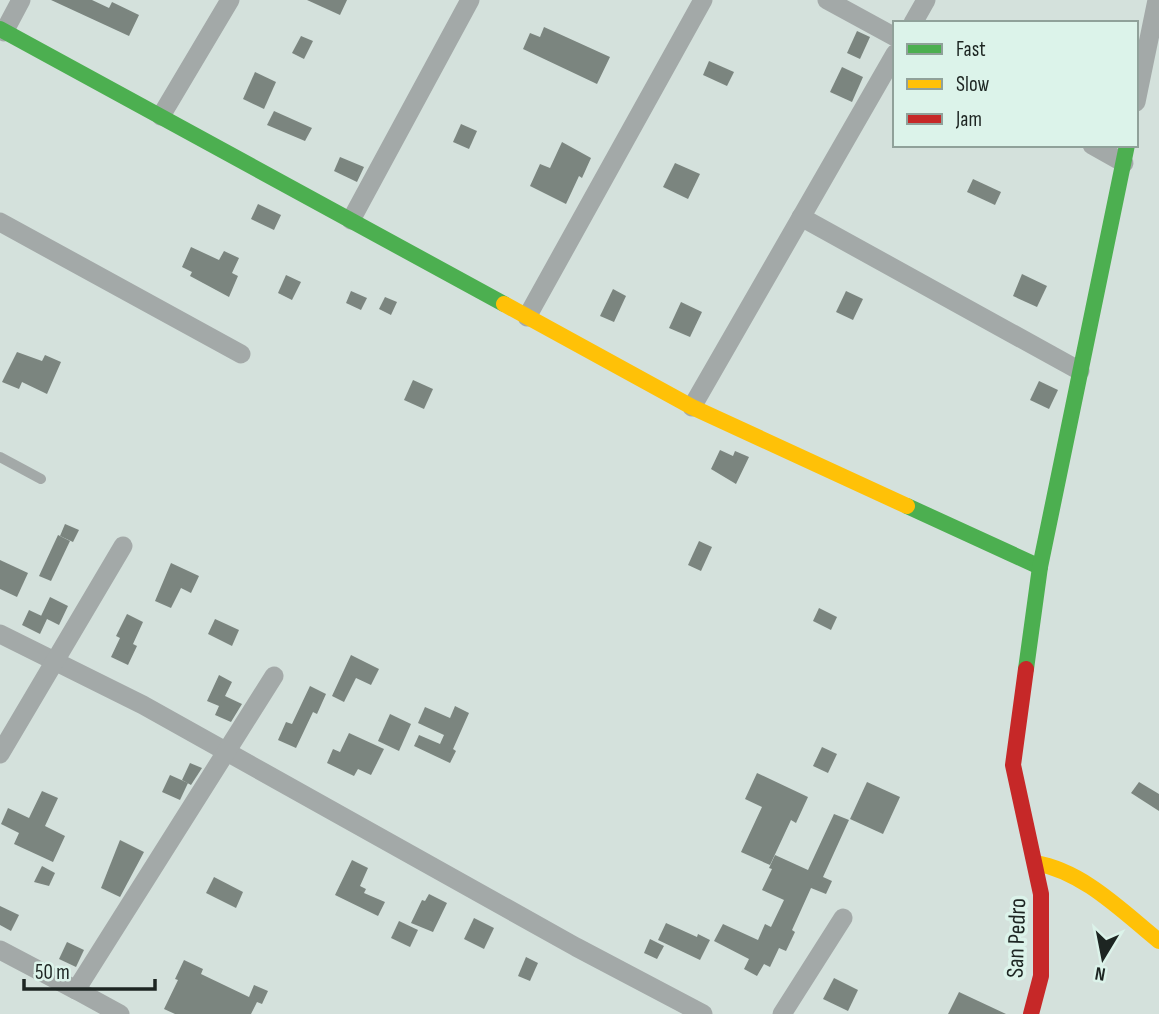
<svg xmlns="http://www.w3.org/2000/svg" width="1159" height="1014" font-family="'Sofia Sans Condensed',sans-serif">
<rect width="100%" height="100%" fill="#d4e1dc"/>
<g fill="#7b857f">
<polygon points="51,0 92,0 109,8 112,2 139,15 129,36"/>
<polygon points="307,0 347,0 340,15"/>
<polygon points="544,27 610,57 597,84 523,49 530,33 540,37"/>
<polygon points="857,31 870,37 860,59 847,53"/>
<polygon points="301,36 313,41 304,59 292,53"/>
<polygon points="709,61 734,72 727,86 703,75"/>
<polygon points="842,67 863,77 852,102 830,92"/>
<polygon points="255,72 276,82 264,109 243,99"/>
<polygon points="274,111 312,128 305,141 267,125"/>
<polygon points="461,124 477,131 469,149 453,142"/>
<polygon points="562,142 591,158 582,178 579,176 566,204 530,186 540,164 550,168"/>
<polygon points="340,157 364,167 357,182 334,171"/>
<polygon points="675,163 700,174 688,199 663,187"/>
<polygon points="973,179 1001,192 995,205 967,192"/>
<polygon points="258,204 281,215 274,230 251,219"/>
<polygon points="191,247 219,260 224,251 239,258 232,273 238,276 229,297 190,276 192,272 182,267"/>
<polygon points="1022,274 1047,286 1037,307 1013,296"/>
<polygon points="286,275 301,282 292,300 278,293"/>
<polygon points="613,289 626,296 614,322 600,316"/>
<polygon points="351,291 367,298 361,310 346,303"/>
<polygon points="846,291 863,299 853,320 836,312"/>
<polygon points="385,297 397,302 391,315 379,309"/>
<polygon points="681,302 702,312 690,337 669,328"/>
<polygon points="17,352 42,361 45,355 61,362 47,394 22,382 19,389 2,382"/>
<polygon points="413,380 433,389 424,409 404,400"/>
<polygon points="1039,381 1058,390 1049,409 1030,400"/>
<polygon points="720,450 733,456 735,451 749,457 736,484 711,469"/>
<polygon points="65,524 79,530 73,542 60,536"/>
<polygon points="58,535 70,541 51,581 39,576"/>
<polygon points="699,541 712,547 701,571 688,565"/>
<polygon points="0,560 28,573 17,597 0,589"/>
<polygon points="171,563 199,576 191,593 181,588 171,608 155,601"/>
<polygon points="50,597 68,606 59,625 47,619 40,634 22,625 29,610 46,618 41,616"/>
<polygon points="819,608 837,617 831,630 813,621"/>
<polygon points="127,614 143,622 133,644 137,646 128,665 111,657 120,638 116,636"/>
<polygon points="215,619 239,630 232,646 208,634"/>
<polygon points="351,655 379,669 371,685 356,678 344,702 332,696"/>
<polygon points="219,675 232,682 225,696 242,704 231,722 215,715 219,706 207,701"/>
<polygon points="310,686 326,694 317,714 313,712 296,748 278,740 286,722 292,724"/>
<polygon points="455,706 469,713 453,749 456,751 450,763 414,746 419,735 440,744 444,735 418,723 425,707 450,718"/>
<polygon points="390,714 411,724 399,751 378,741"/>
<polygon points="349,733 384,749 371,775 358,769 354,776 327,763 333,749 340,752"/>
<polygon points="822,747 837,754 828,773 813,766"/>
<polygon points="190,763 202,768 191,785 182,780"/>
<polygon points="757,773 808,797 796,823 791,820 770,865 741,852 762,807 745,799"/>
<polygon points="170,775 188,783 180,800 162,792"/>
<polygon points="867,782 900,797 883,834 850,819"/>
<polygon points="1139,782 1159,794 1159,811 1131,793"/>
<polygon points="42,791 58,798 45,826 65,836 53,862 14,844 19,833 1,824 8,808 29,818"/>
<polygon points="834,814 849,820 823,877 832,881 826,894 811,888 792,930 795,932 786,951 779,948 770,967 764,964 757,976 744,969 749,959 714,941 723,924 758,940 765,924 771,927 784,900 762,890 772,869 769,868 775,855 808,870"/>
<polygon points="120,840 144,852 120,897 101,888"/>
<polygon points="352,860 368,868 360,886 366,889 364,893 385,902 378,916 335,895"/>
<polygon points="42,866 55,873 49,886 34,882"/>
<polygon points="214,877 243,892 236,908 206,893"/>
<polygon points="429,894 447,903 433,932 411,923 422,900 425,901"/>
<polygon points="0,906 19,915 11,931 0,925"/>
<polygon points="474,918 494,928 484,949 464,939"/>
<polygon points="399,921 418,930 410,947 391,938"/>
<polygon points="666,923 697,937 698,934 710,940 700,960 658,940"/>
<polygon points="650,939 664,946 657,959 644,953"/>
<polygon points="67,942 84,950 76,967 59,959"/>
<polygon points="526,957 538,963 530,981 518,976"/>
<polygon points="184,960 203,969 201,974 249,997 254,985 268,991 262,1004 257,1002 251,1014 175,1014 164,1009 178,980 175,979"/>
<polygon points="834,978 858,990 848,1011 823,999"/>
<polygon points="959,992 1006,1014 948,1014"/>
</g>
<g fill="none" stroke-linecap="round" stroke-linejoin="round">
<polyline stroke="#a3a9a8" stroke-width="10" points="0,457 41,479"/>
<g stroke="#a3a9a8" stroke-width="19">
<polyline points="827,0 895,37"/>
<polyline points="913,23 926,0"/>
<polyline points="4,32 21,0"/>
<polyline points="1136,102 1157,0"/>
<polyline points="161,116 230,0"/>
<polyline points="1092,145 1124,163"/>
<polyline points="801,217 1080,371"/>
<polyline points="351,220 470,0"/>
<polyline points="0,222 241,354"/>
<polyline points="527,317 703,0"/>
<polyline points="692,407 895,54"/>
<polyline points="0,634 143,705 576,947 703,1014"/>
<polyline points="0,754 123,546"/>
<polyline points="0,950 76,990 274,676"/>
<polyline points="76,990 120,1014"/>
<polyline points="782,1014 843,918"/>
</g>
<g stroke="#4caf50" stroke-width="16">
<polyline points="0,29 504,304"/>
<polyline points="907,506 1040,567"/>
<polyline points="1026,669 1040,567 1127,145"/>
</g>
<g stroke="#ffc107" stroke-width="16">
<polyline points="504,304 692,407 907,506"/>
<path d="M1035 863C1083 871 1122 911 1159 941"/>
</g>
<polyline stroke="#c62828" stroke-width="16" points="1026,669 1013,765 1041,894 1041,976 1031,1014"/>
</g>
<g text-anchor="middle" stroke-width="7" stroke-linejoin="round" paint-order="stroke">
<g font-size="24" fill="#1d2522" stroke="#dcf3ea">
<text transform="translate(1016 938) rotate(-88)" y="8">San Pedro</text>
</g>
</g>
<rect x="893" y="21" width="245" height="126" fill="#dcf3ea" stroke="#90a19a" stroke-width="2"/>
<rect x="907" y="44" width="35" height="10" fill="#4caf50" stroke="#90a19a" stroke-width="2"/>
<text x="956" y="56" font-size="21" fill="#1d2522">Fast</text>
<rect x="907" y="79" width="35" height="10" fill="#ffc107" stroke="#90a19a" stroke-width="2"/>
<text x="956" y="91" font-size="21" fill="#1d2522">Slow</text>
<rect x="907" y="114" width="35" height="10" fill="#c62828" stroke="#90a19a" stroke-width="2"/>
<text x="956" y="126" font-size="21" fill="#1d2522">Jam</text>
<g transform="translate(1103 958) rotate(190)" stroke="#dcf3ea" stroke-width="5" paint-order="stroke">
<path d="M0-5L12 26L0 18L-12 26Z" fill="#1d2522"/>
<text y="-10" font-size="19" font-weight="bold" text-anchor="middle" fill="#1d2522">N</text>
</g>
<path d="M24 979v10h131v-10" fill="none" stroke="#1d2522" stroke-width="3.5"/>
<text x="35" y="979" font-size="21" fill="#1d2522" stroke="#dcf3ea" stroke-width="5" paint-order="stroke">50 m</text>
</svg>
